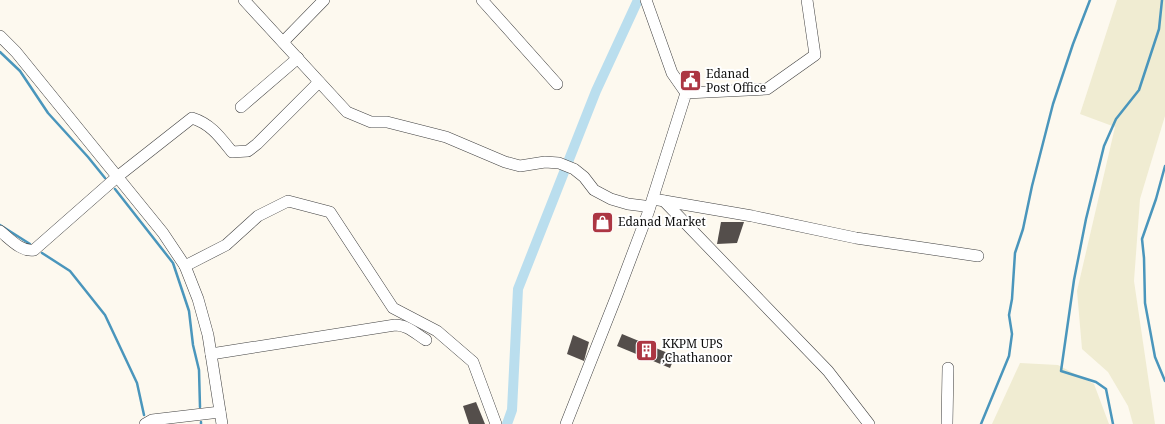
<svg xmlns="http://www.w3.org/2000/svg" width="1165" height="424" font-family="'Noto Serif',serif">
<rect width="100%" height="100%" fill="#fdf9ef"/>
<g fill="#f0ecd2">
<polygon points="1117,0 1165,0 1165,116 1140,199 1134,281 1155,424 1133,424 1128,406 1108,372 1082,349 1077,291 1115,127 1080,114"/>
<polygon points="1020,363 1058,365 1094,384 1109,424 992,424"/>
</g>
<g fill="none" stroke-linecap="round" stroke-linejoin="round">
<g stroke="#4a96bc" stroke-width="2.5">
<polyline points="0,52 20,71 48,113 88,157 105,178"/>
<polyline points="1165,166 1156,199 1142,239 1144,258 1145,303 1155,357 1165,381"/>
<polyline points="115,189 173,263 189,311 193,345 199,370 200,407"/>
<polyline points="0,225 30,244"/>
<polyline points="42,253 70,271 105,315 137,383 144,415"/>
<polyline points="201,422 201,424"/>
<polyline points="981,424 1009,356 1012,334 1009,315 1012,299 1015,253 1023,229 1032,186 1053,104 1073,44 1090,0"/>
<polyline points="1113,424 1106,389 1096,382 1061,371 1074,280 1086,219 1104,146 1116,119 1139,90 1159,29 1162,0"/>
</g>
<polyline stroke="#badeee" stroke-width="10" points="507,424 512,410 518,289 596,91 638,0"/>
</g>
<g fill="#544e4b">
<polygon points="721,222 744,222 737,243 717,244"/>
<polygon points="622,334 675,356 670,368 617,346"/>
<polygon points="573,335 589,342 584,361 567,354"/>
<polygon points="476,402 485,424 469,424 463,406"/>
</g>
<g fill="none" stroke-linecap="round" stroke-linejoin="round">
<defs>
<g id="minor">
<polyline points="244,0 347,112 371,122 387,122 446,137 505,162 520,166 545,162 559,163 574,169 584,177 594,190 611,199 628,204 644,206 649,209"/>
<polyline points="482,0 557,84"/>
<polyline points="646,0 672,73 686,93"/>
<polyline points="0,36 16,52 163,233 185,266 198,299 208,335 222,424"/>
<polyline points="283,42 324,0"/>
<polyline points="241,107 298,58"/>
<polyline points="653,199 752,216 856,238 978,256"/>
<polyline points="664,201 828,371 869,424"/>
<path d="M0 231C10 239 21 252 34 250L117 177 192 118C211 124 220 137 232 152L248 151 257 144 319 82"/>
<polyline points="185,266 226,245 258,216 288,201 330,212 393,308 437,331 473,362 496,424"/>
<path d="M211 354 395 325C408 325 416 334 426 340"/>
<polyline points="145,424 152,420 220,412"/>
<polyline points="566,424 617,295 648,213 686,93 767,89 815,55 807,0"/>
<polyline points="947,424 948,368"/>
</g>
</defs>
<use href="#minor" stroke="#404040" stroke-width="12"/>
<use href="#minor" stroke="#fff" stroke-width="11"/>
</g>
<defs>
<symbol id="civic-square" viewBox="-11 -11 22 22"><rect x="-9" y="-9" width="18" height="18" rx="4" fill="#ac3643" stroke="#fff"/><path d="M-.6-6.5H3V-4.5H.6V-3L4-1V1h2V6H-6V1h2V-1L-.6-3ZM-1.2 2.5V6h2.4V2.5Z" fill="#fff"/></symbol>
<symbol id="shop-square" viewBox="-11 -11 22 22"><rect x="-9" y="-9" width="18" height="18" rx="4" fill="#ac3643" stroke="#fff"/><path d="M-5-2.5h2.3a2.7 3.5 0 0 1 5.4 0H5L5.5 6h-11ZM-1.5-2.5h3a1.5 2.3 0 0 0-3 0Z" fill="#fff"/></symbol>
<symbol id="building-square" viewBox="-11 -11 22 22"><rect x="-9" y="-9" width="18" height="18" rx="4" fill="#ac3643" stroke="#fff"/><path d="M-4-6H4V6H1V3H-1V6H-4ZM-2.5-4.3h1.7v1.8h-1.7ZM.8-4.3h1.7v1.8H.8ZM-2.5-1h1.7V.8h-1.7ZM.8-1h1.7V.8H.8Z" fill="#fff"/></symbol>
</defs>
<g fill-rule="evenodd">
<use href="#civic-square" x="678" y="68" width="25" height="25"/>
<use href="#shop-square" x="590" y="210" width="25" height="25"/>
<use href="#building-square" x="634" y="338" width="25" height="25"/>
</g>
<g text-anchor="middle" stroke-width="4" stroke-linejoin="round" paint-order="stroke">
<g font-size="12" fill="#0d0d0d" stroke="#fff" text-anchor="start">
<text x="706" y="78">Edanad<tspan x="706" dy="14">Post Office</tspan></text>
<text x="618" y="226">Edanad Market</text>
<text x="662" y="348">KKPM UPS<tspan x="662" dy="14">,Chathanoor</tspan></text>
</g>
</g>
</svg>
